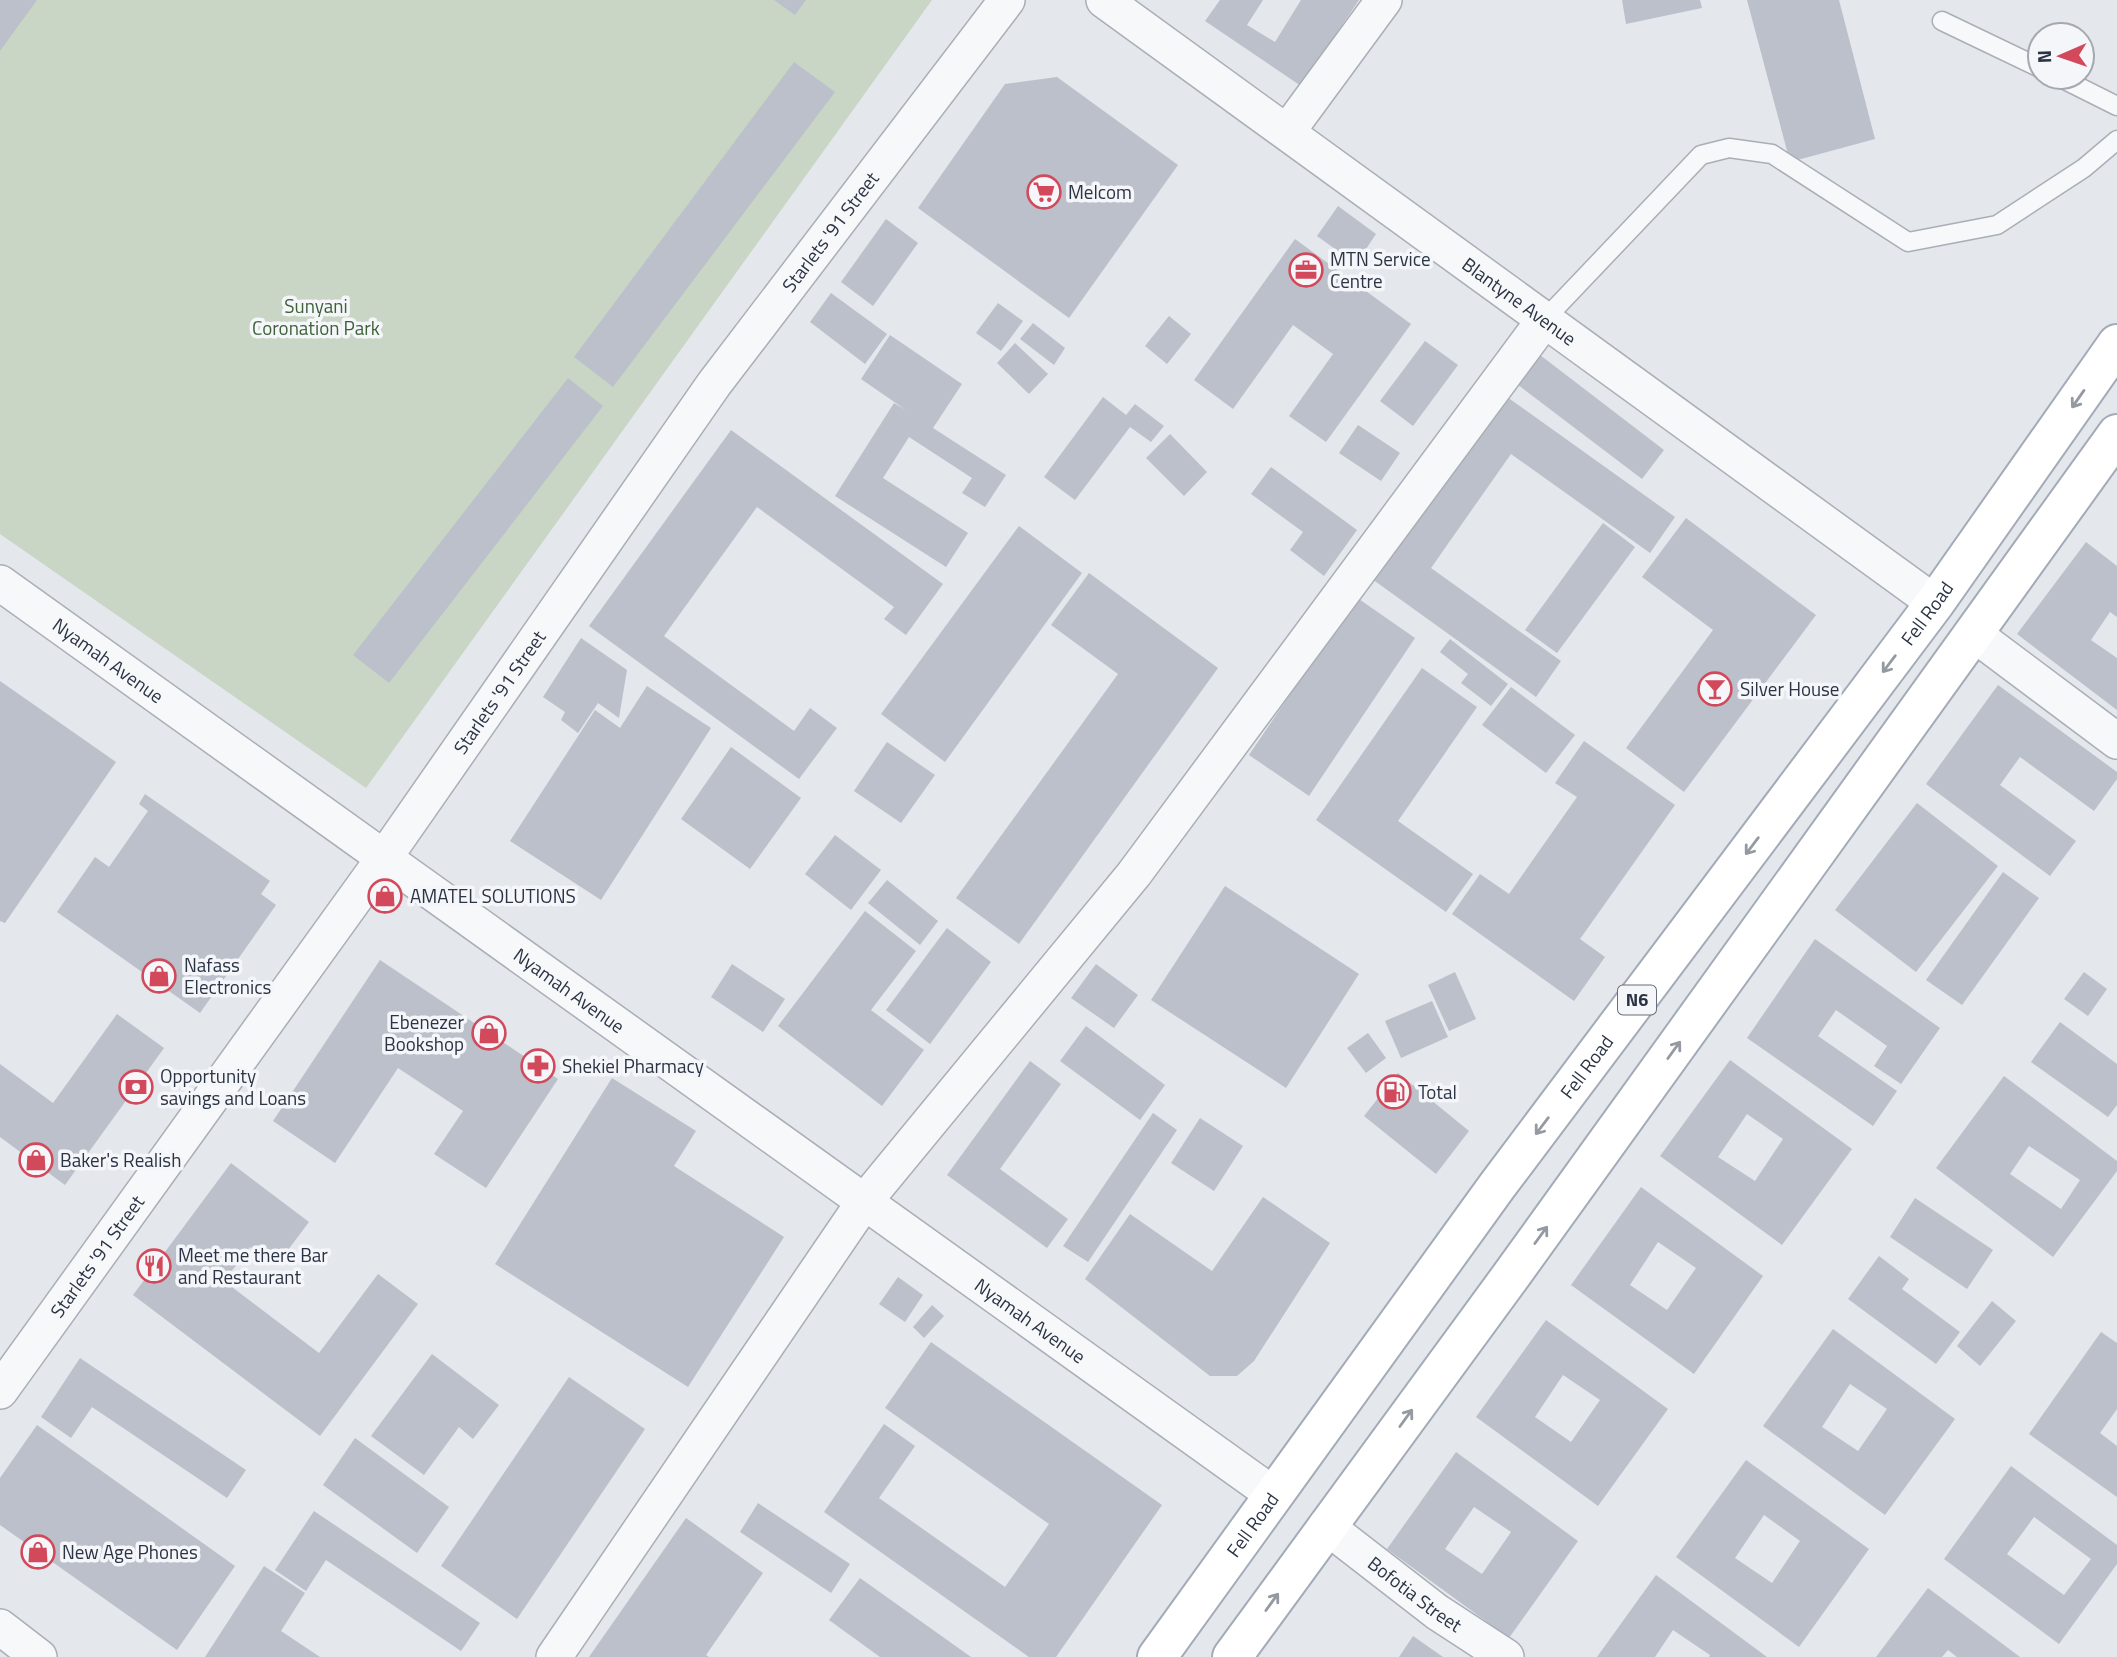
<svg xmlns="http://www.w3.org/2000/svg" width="2117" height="1657" font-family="'Titillium Web',sans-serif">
<rect width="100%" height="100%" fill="#e4e7ec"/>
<polygon fill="#c9d6c5" points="0,0 932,0 366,788 0,534"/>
<g fill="#bbc0ca" fill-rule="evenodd">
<polygon points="0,0 37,0 0,51"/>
<polygon points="774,0 806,0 795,15"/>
<polygon points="1220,0 1263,0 1247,25 1275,42 1301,0 1359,0 1301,86 1205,21"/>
<polygon points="1622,0 1700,0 1702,8 1626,24"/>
<polygon points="1747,0 1839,0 1875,139 1790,162"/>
<polygon points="794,62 835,92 613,387 574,357"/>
<polygon points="1057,77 1178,165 1069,318 918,208 1005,84"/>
<polygon points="1338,206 1376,234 1356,264 1317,236"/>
<polygon points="886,219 918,243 873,306 841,282"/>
<polygon points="1295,239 1411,324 1326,442 1289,416 1333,354 1293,325 1233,409 1194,380"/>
<polygon points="831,293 887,334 865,364 810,322"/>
<polygon points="998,303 1023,321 1001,351 976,333"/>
<polygon points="1169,316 1191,334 1167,364 1145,346"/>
<polygon points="1033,323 1065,348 1054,365 1020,339"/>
<polygon points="890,335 962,384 933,428 1006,475 985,507 962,493 972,478 909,437 883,478 968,533 946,567 835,496 894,403 906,410 861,379"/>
<polygon points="1425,341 1458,365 1413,426 1380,401"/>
<polygon points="1015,343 1048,374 1029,394 997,363"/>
<polygon points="1527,345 1664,450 1642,479 1505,375"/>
<polygon points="568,378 603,406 389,683 353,655"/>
<polygon points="1503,394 1675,517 1650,553 1511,454 1431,568 1561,661 1536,697 1372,579"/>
<polygon points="1103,397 1126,415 1135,404 1164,426 1151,442 1130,427 1075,500 1044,477"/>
<polygon points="1358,425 1400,453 1381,481 1339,453"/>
<polygon points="731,430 943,584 906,635 884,619 894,607 757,507 664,636 794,731 810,708 837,728 799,779 589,626"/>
<polygon points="1170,434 1207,472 1184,496 1146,458"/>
<polygon points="1271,467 1357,530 1324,576 1290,550 1303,532 1251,494"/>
<polygon points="1686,518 1816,615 1684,792 1626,748 1713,630 1642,577"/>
<polygon points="1603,523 1635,547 1557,653 1525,630"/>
<polygon points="1019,526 1082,573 945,762 881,714"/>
<polygon points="2086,542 2117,566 2117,617 2110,612 2091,640 2117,658 2117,710 2017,634"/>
<polygon points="1089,573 1218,668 1019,944 956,898 1118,674 1051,625"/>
<polygon points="1356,597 1415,638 1309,796 1249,755"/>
<polygon points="581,638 627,670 619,718 598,703 578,733 561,720 565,712 543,697"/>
<polygon points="1450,639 1508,684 1491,706 1461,683 1468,674 1440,652"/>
<polygon points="1422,668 1477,707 1398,821 1473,874 1446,912 1316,820"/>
<polygon points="0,681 116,762 5,923 0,921"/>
<polygon points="1998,685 2117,772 2117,779 2094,811 2020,757 2000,785 2076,841 2050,876 1926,784"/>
<polygon points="647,686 711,728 601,900 510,841 595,710 620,728"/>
<polygon points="1511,687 1575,735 1546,773 1482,725"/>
<polygon points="1584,741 1675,805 1580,939 1605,957 1574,1001 1452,914 1480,874 1509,894 1577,797 1555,783"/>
<polygon points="887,742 935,775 901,823 854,791"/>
<polygon points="731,747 801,798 750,869 681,819"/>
<polygon points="145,794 270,881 261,894 276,905 200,1013 57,912 95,857 109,867 148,811 139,804"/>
<polygon points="1917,803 1998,866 1916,972 1835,910"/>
<polygon points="835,835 881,870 851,910 805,874"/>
<polygon points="2003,872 2039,898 1962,1005 1926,980"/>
<polygon points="887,880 938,921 920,945 868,903"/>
<polygon points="1225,886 1359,974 1286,1088 1151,1000"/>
<polygon points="865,911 916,951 871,1010 924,1050 882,1106 778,1026"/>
<polygon points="947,928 991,962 930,1044 886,1010"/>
<polygon points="1815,939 1940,1028 1901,1084 1874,1066 1887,1046 1836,1010 1818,1036 1897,1091 1873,1126 1747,1038"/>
<polygon points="380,960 558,1079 486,1188 434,1154 463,1111 398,1068 335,1163 273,1121"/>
<polygon points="732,964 785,999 763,1032 711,997"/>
<polygon points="1096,964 1138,995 1114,1028 1071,998"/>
<polygon points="1455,972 1476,1019 1449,1031 1428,985"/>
<polygon points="2084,972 2107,989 2088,1016 2064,999"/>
<polygon points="1432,1001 1448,1037 1401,1058 1385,1021"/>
<polygon points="117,1014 164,1048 65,1185 0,1137 0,1064 53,1103"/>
<polygon points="2060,1022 2117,1064 2117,1105 2108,1117 2031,1062"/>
<polygon points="1086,1026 1165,1085 1140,1120 1060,1061"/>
<polygon points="1368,1033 1386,1058 1366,1073 1347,1048"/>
<path d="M1730 1060 1852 1149 1782 1245 1660 1156ZM1747 1114 1783 1139 1755 1181 1718 1157Z"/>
<polygon points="1030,1061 1061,1084 1000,1169 1068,1219 1047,1248 947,1175"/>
<polygon points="1398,1073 1469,1131 1436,1174 1364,1116"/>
<path d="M2004 1076 2117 1161V1171L2053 1257 1936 1168ZM2029 1146 2080 1180 2061 1209 2010 1174Z"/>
<polygon points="612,1078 696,1131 674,1166 784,1237 688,1387 495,1264"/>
<polygon points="1153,1113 1177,1130 1088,1262 1063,1246"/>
<polygon points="1200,1118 1243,1146 1214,1191 1171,1163"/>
<polygon points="231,1163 309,1222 276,1266 250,1247 224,1281 319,1353 378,1274 418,1304 320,1436 133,1295"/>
<path d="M1641 1187 1763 1276 1694 1374 1571 1285ZM1658 1242 1696 1268 1667 1310 1630 1285Z"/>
<polygon points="1263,1197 1330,1243 1254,1361 1237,1376 1210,1376 1085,1279 1130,1214 1212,1271"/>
<polygon points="1915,1198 1993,1250 1967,1289 1890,1237"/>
<polygon points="1879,1256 1909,1279 1902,1289 1960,1332 1936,1364 1848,1299"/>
<polygon points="898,1277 923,1295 905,1322 879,1304"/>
<polygon points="1992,1301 2016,1321 1980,1366 1957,1346"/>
<polygon points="932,1305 944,1316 924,1338 913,1327"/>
<path d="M1546 1320 1668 1409 1598 1506 1476 1417ZM1563 1375 1600 1400 1571 1442 1535 1417Z"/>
<path d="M1833 1329 1955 1419 1885 1515 1763 1426ZM1850 1384 1887 1409 1858 1451 1822 1427Z"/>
<polygon points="2101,1332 2117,1343 2117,1409 2100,1433 2117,1446 2117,1497 2029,1434"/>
<polygon points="931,1342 1162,1505 1056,1657 1029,1657 824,1512 884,1424 915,1446 879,1498 1005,1587 1049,1524 885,1408"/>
<polygon points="432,1354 499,1405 473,1439 459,1427 424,1475 371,1436"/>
<polygon points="80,1358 246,1470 227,1498 92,1407 71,1438 41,1417"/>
<polygon points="569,1377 645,1429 517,1619 441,1566"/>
<polygon points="37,1425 235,1566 177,1650 0,1525 0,1478"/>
<polygon points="355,1438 449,1507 417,1553 323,1485"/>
<path d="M1456 1452 1578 1541 1509 1638 1387 1549ZM1474 1507 1511 1532 1482 1574 1445 1549Z"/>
<path d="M1746 1460 1869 1549 1799 1647 1676 1557ZM1764 1515 1800 1541 1772 1583 1735 1558Z"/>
<path d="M2011 1466 2117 1545V1564L2059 1644 1944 1559ZM2034 1517 2091 1559 2064 1595 2007 1554Z"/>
<polygon points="758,1503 850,1564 831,1593 740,1532"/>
<polygon points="314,1511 480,1623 461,1651 326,1560 306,1591 275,1570"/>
<polygon points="686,1518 763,1573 706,1655 709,1657 589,1657"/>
<polygon points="264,1566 305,1593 281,1631 320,1657 205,1657"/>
<polygon points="1656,1575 1767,1657 1709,1657 1710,1655 1673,1630 1655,1657 1597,1657"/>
<polygon points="860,1578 971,1657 880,1657 829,1620"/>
<polygon points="1928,1588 2020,1657 1957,1657 1948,1650 1942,1657 1876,1657"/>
<polygon points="1413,1636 1443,1657 1399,1657"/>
</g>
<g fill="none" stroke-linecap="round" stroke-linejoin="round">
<defs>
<g id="lane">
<polyline points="1942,21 2040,68"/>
<polyline points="2059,77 2117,106"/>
<polyline points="1545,319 1701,155 1729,148 1772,154 1908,242 1997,225 2084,168 2117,140"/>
</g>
<g id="street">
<path id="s1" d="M1104 0 1935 603"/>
<polyline points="1287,132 1384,0"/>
<path id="s2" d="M0 583 1274 1495"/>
<polyline points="1974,634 2117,741"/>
<path id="s3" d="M0 1391 384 858 714 384 1007 0"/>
<path id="s4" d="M1326 1526 1437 1612 1506 1657"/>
<polyline points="0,1627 39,1657"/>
<polyline points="554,1657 864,1202 1134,874 1545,319"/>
</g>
<g id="primary">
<path id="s5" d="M1157 1657 1497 1186 1935 603 2117 344"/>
<polyline points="1232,1657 1513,1273 2117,434"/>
</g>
</defs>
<use href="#lane" stroke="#a9aeb7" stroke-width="21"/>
<use href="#street" stroke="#a9aeb7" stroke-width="38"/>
<use href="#primary" stroke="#a3abb8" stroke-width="42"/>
<use href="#lane" stroke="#f7f8fa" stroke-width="18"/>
<use href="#street" stroke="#f7f8fa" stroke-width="35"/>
<use href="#primary" stroke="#fff" stroke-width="38"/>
</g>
<defs><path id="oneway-shaft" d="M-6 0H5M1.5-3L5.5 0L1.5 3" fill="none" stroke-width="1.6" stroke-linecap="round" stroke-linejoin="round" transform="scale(1.75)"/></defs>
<g stroke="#959aa2">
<use href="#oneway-shaft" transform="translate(2078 399) rotate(125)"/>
<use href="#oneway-shaft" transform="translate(1889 664) rotate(127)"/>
<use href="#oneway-shaft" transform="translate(1752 846) rotate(127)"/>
<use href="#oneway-shaft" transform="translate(1674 1050) rotate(-54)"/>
<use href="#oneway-shaft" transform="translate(1542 1126) rotate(127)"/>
<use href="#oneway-shaft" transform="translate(1541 1235) rotate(-54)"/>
<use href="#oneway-shaft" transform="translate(1406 1418) rotate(-54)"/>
<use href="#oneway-shaft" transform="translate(1272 1602) rotate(-54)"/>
</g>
<defs>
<symbol id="supermarket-ring" viewBox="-11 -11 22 22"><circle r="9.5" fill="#f4f6f9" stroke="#d1495b" stroke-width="1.5"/><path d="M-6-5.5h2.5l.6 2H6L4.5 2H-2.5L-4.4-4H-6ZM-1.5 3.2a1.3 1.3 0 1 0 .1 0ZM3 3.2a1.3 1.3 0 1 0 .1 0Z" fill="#d1495b"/></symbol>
<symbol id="office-ring" viewBox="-11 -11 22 22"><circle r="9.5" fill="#f4f6f9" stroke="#d1495b" stroke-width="1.5"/><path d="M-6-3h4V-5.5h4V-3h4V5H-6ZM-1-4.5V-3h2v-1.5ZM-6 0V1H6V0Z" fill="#d1495b"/></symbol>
<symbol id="bar-ring" viewBox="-11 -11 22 22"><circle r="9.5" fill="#f4f6f9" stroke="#d1495b" stroke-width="1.5"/><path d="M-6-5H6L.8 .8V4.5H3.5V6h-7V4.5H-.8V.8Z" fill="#d1495b"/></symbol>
<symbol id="shop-ring" viewBox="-11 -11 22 22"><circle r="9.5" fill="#f4f6f9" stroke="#d1495b" stroke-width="1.5"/><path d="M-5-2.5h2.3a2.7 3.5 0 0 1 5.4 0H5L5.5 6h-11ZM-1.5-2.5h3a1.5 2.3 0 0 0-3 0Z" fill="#d1495b"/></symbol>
<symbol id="pharmacy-ring" viewBox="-11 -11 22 22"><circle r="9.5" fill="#f4f6f9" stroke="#d1495b" stroke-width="1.5"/><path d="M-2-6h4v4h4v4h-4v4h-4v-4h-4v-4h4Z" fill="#d1495b"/></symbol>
<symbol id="bank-ring" viewBox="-11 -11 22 22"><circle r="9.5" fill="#f4f6f9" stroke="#d1495b" stroke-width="1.5"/><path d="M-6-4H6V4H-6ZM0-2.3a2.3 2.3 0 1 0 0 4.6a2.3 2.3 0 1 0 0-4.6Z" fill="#d1495b"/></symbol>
<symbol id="fuel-ring" viewBox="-11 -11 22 22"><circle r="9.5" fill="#f4f6f9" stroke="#d1495b" stroke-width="1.5"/><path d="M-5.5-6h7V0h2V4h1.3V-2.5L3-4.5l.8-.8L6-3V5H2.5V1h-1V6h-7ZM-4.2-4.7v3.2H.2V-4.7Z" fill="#d1495b"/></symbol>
<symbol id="restaurant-ring" viewBox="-11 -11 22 22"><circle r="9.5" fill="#f4f6f9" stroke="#d1495b" stroke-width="1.5"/><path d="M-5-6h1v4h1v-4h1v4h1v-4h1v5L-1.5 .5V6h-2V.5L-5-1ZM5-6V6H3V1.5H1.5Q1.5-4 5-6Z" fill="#d1495b"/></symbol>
</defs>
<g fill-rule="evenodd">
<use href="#supermarket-ring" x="1025" y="173" width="38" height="38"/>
<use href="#office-ring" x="1287" y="251" width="38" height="38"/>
<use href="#bar-ring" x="1696" y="670" width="38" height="38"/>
<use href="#shop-ring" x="366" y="877" width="38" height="38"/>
<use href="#shop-ring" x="140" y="957" width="38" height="38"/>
<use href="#shop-ring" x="470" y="1014" width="38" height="38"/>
<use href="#pharmacy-ring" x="519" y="1047" width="38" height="38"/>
<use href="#bank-ring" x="117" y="1068" width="38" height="38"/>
<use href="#fuel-ring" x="1375" y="1073" width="38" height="38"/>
<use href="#shop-ring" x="17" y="1141" width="38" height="38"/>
<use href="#restaurant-ring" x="135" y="1247" width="38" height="38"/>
<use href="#shop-ring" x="19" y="1533" width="38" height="38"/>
</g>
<g text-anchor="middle" stroke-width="7" stroke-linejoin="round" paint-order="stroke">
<rect fill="#f4f6f9" stroke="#676e7b" stroke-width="2" x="1618" y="985.5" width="38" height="29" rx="5"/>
<g font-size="18" font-weight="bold" fill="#2b3445">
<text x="1637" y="1006">N6</text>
</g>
<g font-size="19" fill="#2b3445" stroke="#f4f6f9" text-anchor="start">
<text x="1068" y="199">Melcom</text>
<text x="1330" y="266">MTN Service<tspan x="1330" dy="22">Centre</tspan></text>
<text x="1740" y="696">Silver House</text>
<text x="410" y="903">AMATEL SOLUTIONS</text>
<text x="184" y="972">Nafass<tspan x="184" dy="22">Electronics</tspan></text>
<text x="464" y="1029" text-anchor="end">Ebenezer<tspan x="464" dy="22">Bookshop</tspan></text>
<text x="562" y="1073">Shekiel Pharmacy</text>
<text x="160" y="1083">Opportunity<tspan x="160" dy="22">savings and Loans</tspan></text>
<text x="1418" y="1099">Total</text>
<text x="60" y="1167">Baker's Realish</text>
<text x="178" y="1262">Meet me there Bar<tspan x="178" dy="22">and Restaurant</tspan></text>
<text x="62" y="1559">New Age Phones</text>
</g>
<g font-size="19" fill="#2b3445" stroke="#f4f6f9">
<text dy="7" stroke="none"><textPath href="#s3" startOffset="1426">Starlets '91 Street</textPath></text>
<text dy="7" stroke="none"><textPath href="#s1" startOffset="513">Blantyne Avenue</textPath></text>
<text dy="7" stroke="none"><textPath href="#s5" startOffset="1297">Fell Road</textPath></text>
<text dy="7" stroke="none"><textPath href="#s2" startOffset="133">Nyamah Avenue</textPath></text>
<text dy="7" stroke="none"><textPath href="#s3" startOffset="859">Starlets '91 Street</textPath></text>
<text dy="7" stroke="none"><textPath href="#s2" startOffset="700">Nyamah Avenue</textPath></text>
<text dy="7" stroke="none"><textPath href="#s5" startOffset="730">Fell Road</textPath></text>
<text dy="7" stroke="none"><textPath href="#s3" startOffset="166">Starlets '91 Street</textPath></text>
<text dy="7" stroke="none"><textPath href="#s2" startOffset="1267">Nyamah Avenue</textPath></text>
<text dy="7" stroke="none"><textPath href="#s5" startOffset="163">Fell Road</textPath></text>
<text dy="7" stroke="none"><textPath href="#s4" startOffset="112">Bofotia Street</textPath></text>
</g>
<g font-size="19" fill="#3f6138" stroke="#f4f6f9">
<text x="316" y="313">Sunyani<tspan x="316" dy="22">Coronation Park</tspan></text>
</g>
</g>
<g transform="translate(2061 56) rotate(268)"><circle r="33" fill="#f4f6f9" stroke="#a4a8b1" stroke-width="2"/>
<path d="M0-5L12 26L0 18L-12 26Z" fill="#d1495b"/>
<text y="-10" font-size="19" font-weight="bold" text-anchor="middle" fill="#2b3445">N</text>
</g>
</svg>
